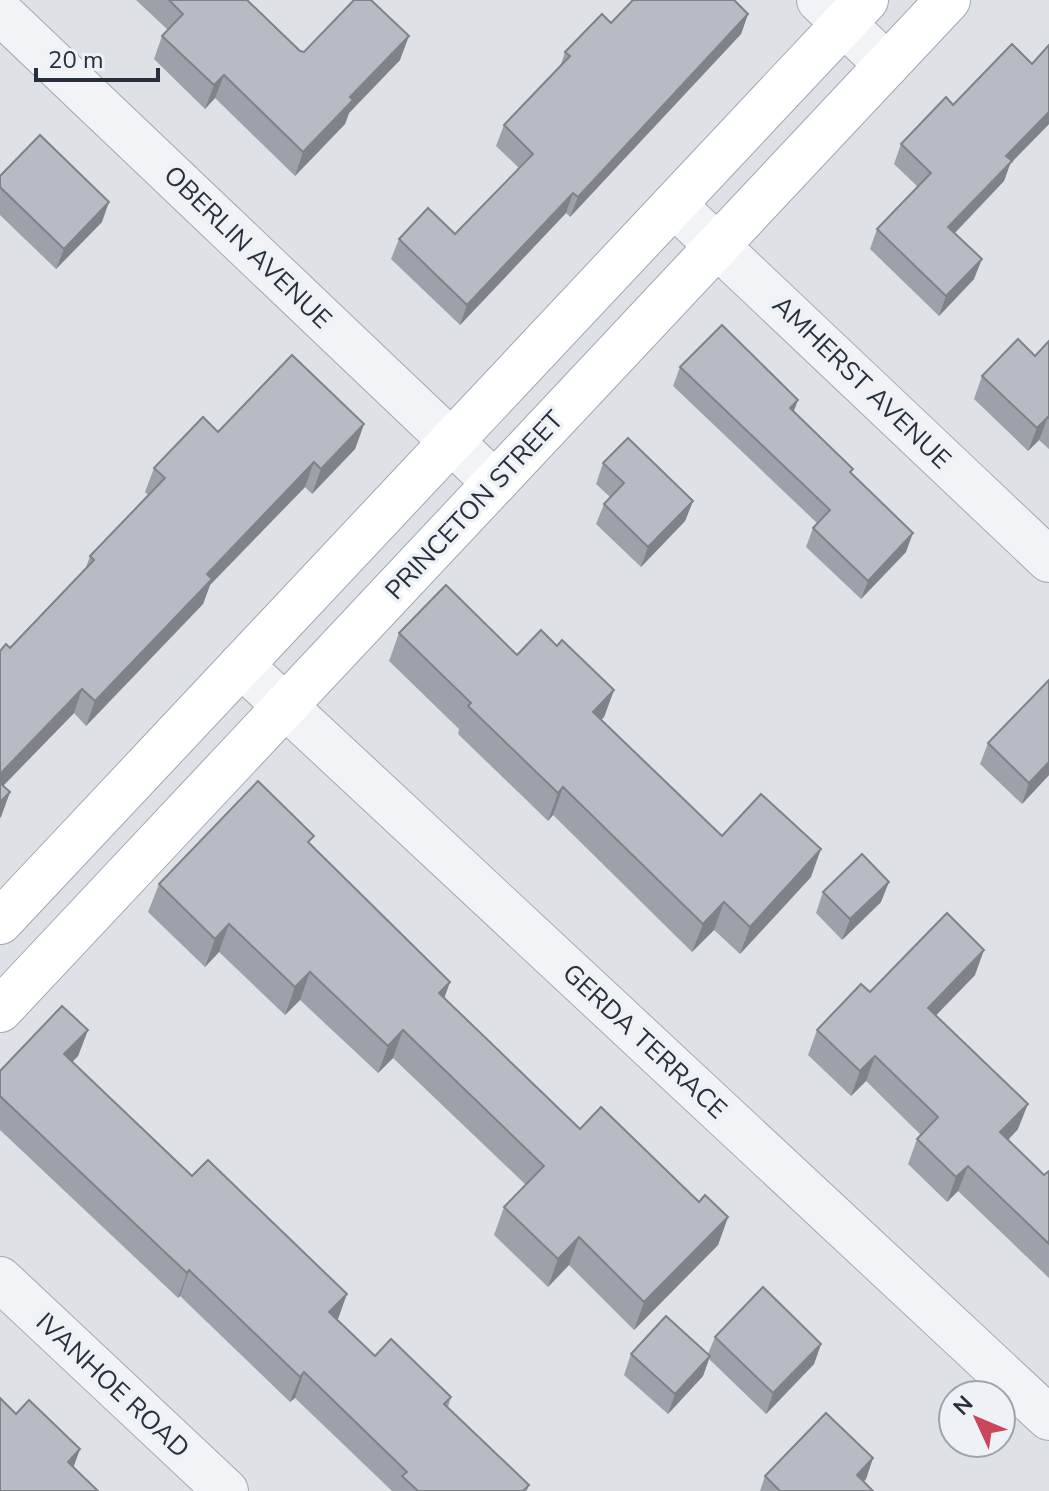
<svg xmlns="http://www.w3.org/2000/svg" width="1049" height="1491" font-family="'Nunito Sans',sans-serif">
<rect width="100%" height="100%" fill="#dee2e7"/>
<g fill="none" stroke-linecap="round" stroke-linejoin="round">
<defs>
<g id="minor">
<polyline points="819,0 887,65"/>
<polyline points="0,12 495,483"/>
<polyline points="674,205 1049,560"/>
<polyline points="241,665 1049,1418"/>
<polyline points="0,1279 226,1491"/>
</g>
<g id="major">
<polyline points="0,922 866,0"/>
<polyline points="0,1010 948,0"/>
</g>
</defs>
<use href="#minor" stroke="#a4a9b1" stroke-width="46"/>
<use href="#major" stroke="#9ea7b3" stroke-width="46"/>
<use href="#minor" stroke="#f1f3f6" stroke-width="44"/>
<use href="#major" stroke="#fff" stroke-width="44"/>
</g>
<g fill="#9da1a9">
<polygon points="136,0 247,0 300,51 400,60 349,113 345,124 295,176 215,98 205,109 154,59 162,36 168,30"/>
<polygon points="748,14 741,34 570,217 566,213 460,325 391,259 399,239 455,234 519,168 496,146 504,125 560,67 565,52 611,23"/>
<polygon points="1049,45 1049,124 1010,164 1004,181 955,233 974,279 939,316 870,249 877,229 918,187 894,164 901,144 953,105 1032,64"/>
<polygon points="0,176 102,222 56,269 0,215"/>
<polygon points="1049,341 1049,449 1039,440 1028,451 974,399 982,376 1035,356"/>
<polygon points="680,367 794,411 851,474 906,552 861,599 806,547 813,528 817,523 673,386"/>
<polygon points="364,424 355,449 312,494 305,487 210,585 203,604 86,726 74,713 3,786 10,792 0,818 0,651 10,648 85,570 90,556 148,495 145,492 154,468 218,432"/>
<polygon points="603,463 693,501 685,521 641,567 596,524 604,504 610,497 596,484"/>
<polygon points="399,633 517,655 557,646 614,690 604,717 601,720 722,836 811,877 740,954 714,930 692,952 553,815 548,821 458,734 459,729 389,661"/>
<polygon points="988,743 1049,775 1022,804 980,764"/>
<polygon points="311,845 444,998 580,1129 699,1202 728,1217 718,1245 634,1330 569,1265 548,1287 494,1235 504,1207 526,1185 393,1058 378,1073 300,1000 285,1015 219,952 205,967 148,912 159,884"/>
<polygon points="823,892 881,902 842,940 816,913"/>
<polygon points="975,975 936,1015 1018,1129 1008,1140 1044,1175 1049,1171 1049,1278 958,1191 947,1202 908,1164 917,1139 921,1135 866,1081 851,1096 808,1055 817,1030 870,992"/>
<polygon points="88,1030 78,1056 72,1062 375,1356 451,1397 448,1407 529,1485 527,1491 392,1491 295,1398 290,1402 180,1296 178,1298 0,1130 0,1071"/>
<polygon points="715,1337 821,1344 814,1364 766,1414 709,1359 703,1376 668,1414 624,1375 631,1354 708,1354"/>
<polygon points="873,1458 866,1479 863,1482 873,1491 760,1491 765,1476"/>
</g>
<g fill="#7f8389">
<polygon points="748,14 741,34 570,217 578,197"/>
<polygon points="409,36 400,60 349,113 345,124 295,176 303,152 350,97"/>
<polygon points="224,75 215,98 205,109 214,85"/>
<polygon points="1049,112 1049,124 1010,164 1004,181 941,247 948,227 1006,156"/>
<polygon points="573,193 566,213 460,325 467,305"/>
<polygon points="109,202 102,222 56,269 64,249"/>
<polygon points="982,259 974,279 939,316 946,296"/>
<polygon points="798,400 791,419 790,408"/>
<polygon points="1048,417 1039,440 1028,451 1037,428"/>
<polygon points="364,424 355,449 312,494 321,469"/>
<polygon points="314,462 305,487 210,585 203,604 86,726 95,701 207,574"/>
<polygon points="693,501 685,521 641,567 648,547"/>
<polygon points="913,533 906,552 861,599 868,581"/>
<polygon points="82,689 74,713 0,789 0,774"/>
<polygon points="614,690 604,717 582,739 593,712"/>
<polygon points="1049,762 1049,775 1022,804 1029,783"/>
<polygon points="563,787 553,815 548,821 558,793"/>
<polygon points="10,792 1,817 0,818 0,802"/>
<polygon points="821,849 811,877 740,954 750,927"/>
<polygon points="889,882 881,902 842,940 850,919"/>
<polygon points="724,902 714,930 692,952 703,924"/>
<polygon points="229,924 219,952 205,967 215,939"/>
<polygon points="984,950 975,975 919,1033 928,1008"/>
<polygon points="310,972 300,1000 285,1015 295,987"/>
<polygon points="450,982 440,1010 439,993"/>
<polygon points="88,1030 78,1056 55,1079 64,1054"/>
<polygon points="403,1030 393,1058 378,1073 388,1046"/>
<polygon points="875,1056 866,1081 851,1096 860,1071"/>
<polygon points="1028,1104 1018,1129 991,1158 1000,1132"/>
<polygon points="968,1166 958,1191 947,1202 956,1177"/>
<polygon points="728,1217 718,1245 634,1330 644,1302"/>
<polygon points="579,1237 569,1265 548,1287 558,1259"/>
<polygon points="189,1270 180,1296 178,1298 187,1273"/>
<polygon points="347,1294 338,1319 320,1338 329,1312"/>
<polygon points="821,1344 814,1364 766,1414 773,1393"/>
<polygon points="710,1356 703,1376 668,1414 675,1394"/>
<polygon points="304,1372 295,1398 290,1402 300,1377"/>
<polygon points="80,1449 70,1477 68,1462"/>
<polygon points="873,1458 866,1479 854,1491 857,1475"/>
</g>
<g fill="#b6bbc4" stroke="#7f8389" stroke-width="2">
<polygon points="169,0 247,0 300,51 304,52 354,0 371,0 409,36 350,97 353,100 303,152 224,75 214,85 162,36 183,14"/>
<polygon points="633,0 734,0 748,14 578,197 573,193 467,305 399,239 428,208 455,234 533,154 504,125 570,56 565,52 602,14 611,23"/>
<polygon points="1012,44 1032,64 1049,45 1049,112 1006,156 1012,161 948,227 982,259 946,296 877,229 931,173 901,144 946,97 953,105"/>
<polygon points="40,135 109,202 64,249 0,187 0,176"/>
<polygon points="722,325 798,400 790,408 853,469 850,472 913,533 868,581 813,528 830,510 680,367"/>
<polygon points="1018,339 1035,356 1049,341 1049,418 1048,417 1037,428 982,376"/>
<polygon points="292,355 364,424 321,469 314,462 207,574 212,579 95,701 82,689 0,774 0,651 6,644 10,648 94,560 90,556 165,478 154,468 203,417 218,432"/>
<polygon points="628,438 693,501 648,547 604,504 624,483 603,463"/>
<polygon points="446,585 517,655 541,630 557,646 562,640 614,690 593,712 722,836 761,794 821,849 750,927 724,902 703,924 563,787 558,793 468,706 471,703 399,633"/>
<polygon points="1049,680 1049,762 1029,783 988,743"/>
<polygon points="258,781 314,836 308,842 450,982 439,993 580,1129 601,1107 699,1202 705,1195 728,1217 644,1302 579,1237 558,1259 504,1207 544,1166 403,1030 388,1046 310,972 295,987 229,924 215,939 159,884"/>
<polygon points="0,783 10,792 0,802"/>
<polygon points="862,854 889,882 850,919 823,892"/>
<polygon points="947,913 984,950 928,1008 1028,1104 1000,1132 1044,1175 1049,1171 1049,1244 968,1166 956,1177 917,1139 938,1117 875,1056 860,1071 817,1030 861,984 870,992"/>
<polygon points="62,1006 88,1030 64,1054 192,1176 208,1160 347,1294 329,1312 375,1356 391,1339 451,1397 444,1404 529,1485 523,1491 418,1491 402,1476 407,1472 304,1372 300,1377 189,1270 187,1273 0,1096 0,1071"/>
<polygon points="763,1287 821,1344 773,1393 715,1337"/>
<polygon points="666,1316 710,1356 675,1394 631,1354"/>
<polygon points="0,1398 16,1414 29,1400 80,1449 68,1462 98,1491 0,1491"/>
<polygon points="826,1413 873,1458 857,1475 873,1491 780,1491 765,1476"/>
</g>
<g text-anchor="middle" stroke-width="7" stroke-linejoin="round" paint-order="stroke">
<g font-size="26" fill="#28303e" stroke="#eef1f5">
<text transform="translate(248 247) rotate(44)" y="9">OBERLIN AVENUE</text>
<text transform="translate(862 382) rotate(44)" y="9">AMHERST AVENUE</text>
<text transform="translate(474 505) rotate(-47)" y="9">PRINCETON STREET</text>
<text transform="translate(645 1041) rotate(43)" y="9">GERDA TERRACE</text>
<text transform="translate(113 1385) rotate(43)" y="9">IVANHOE ROAD</text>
</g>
</g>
<g transform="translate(977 1419) rotate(314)"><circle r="38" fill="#eef1f5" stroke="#9fa4ac" stroke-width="2"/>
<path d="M0-6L14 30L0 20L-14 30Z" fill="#c9465d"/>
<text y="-12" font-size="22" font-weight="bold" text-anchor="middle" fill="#28303e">N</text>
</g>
<path d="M36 68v12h122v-12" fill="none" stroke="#28303e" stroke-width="4"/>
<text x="48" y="68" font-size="24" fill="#28303e" stroke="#eef1f5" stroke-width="6" paint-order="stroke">20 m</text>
</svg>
